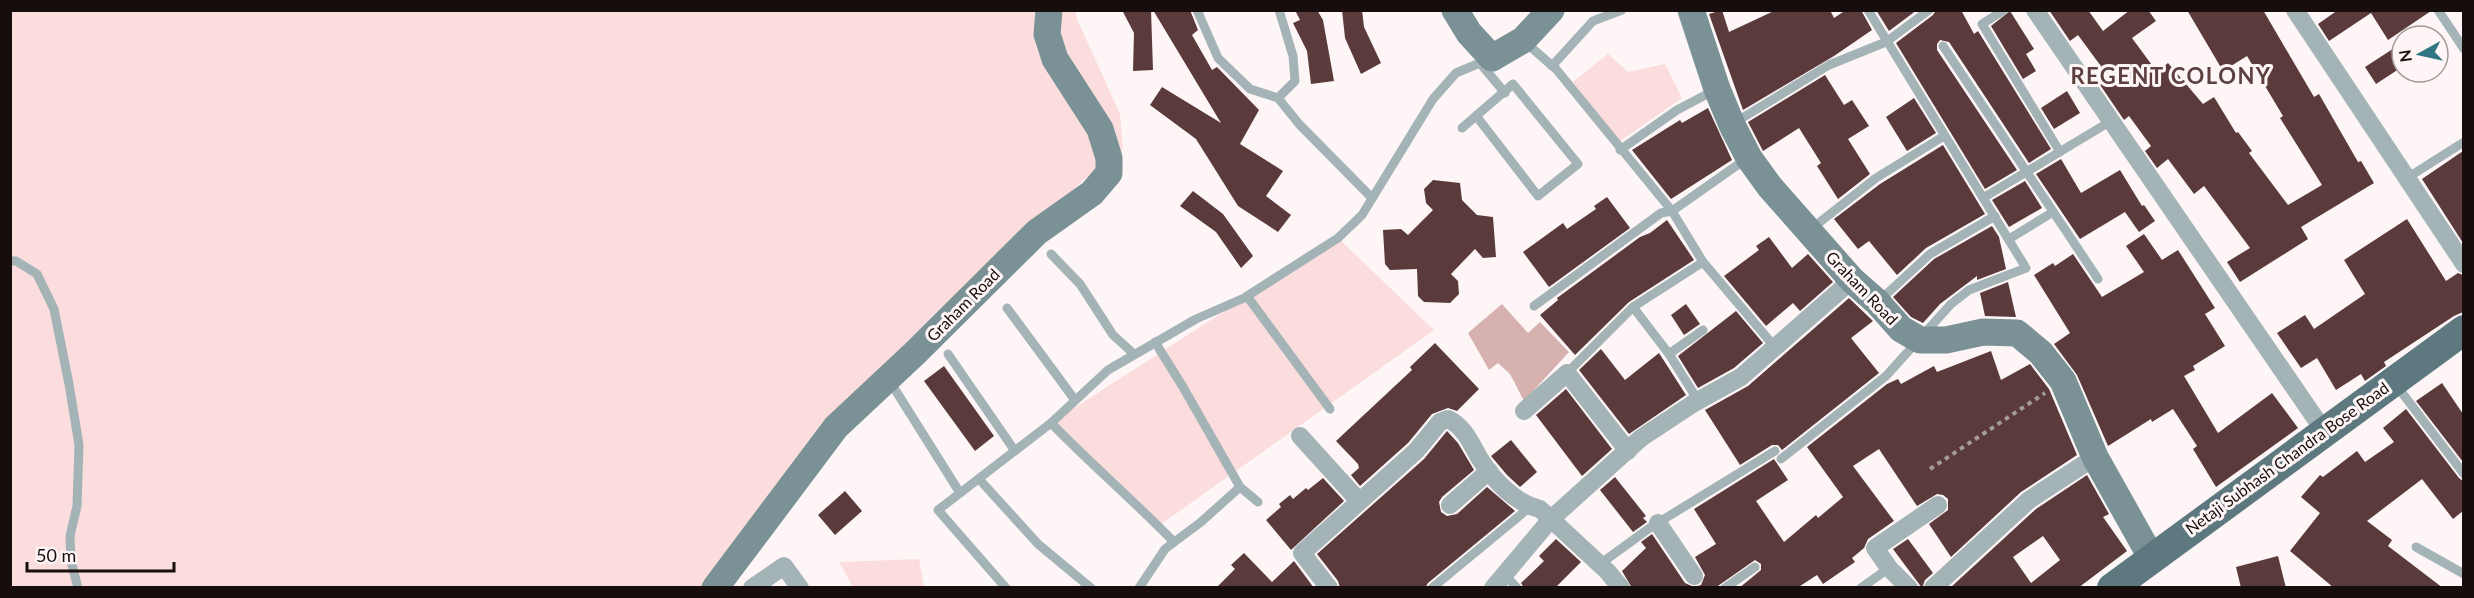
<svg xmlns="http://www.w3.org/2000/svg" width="2474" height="598" font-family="Lato,sans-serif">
<rect width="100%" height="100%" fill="#fef6f6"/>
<g fill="#fbdddd">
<polygon points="10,11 1076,11 1077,19 1120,114 1123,148 1107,166 1083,180 909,353 708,587 11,587"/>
<polygon points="1608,54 1628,72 1665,64 1682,98 1619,142 1573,82"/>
<polygon points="1338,238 1434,330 1160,525 1051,423"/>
<polygon points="919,559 924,587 853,587 839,562"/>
</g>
<polygon fill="#d7b0b0" points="1502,304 1528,333 1540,322 1569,352 1524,401 1510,374 1498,363 1489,370 1468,333"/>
<g fill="#5a3a3b" fill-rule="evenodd">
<polygon points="1122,10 1151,10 1153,70 1133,71 1134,33"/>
<polygon points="1153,10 1190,10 1198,30 1192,35 1212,70 1217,67 1259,110 1240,144 1283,171 1266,196 1291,215 1278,232 1238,206 1196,139 1150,105 1162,87 1221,123"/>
<polygon points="1295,10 1317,10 1323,20 1334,81 1311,84 1307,51 1293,23 1300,20"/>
<polygon points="1342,10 1362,10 1364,27 1381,63 1361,74 1345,38"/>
<polygon points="1722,10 1729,32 1776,10 1830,10 1834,18 1846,10 1861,10 1872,30 1834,56 1743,110 1709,14"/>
<polygon points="1876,10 1917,10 1889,31"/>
<polygon points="1936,10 1961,10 1974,34 1978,31 2051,149 2029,163 1949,42 1940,40 1937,44 1937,50 2017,170 1985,189 1896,43 1933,15"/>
<polygon points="2049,10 2088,10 2103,31 2130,10 2148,10 2156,21 2132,38 2157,72 2168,63 2203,104 2214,97 2236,133 2238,132 2252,151 2249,153 2288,205 2322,185 2280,118 2283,116 2247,56 2223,71 2187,10 2263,10 2314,97 2319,94 2358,162 2361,161 2374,183 2301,227 2308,239 2240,282 2227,262 2250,248 2204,186 2194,194 2168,159 2157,168 2145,151 2151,146 2129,116 2124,120 2094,76 2103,69 2078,35 2070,41"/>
<polygon points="2338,10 2431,10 2431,11 2388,40 2371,13 2329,41 2318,24"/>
<polygon points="2010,11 2034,49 2026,54 2036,71 2023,79 1991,26"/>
<polygon points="2402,43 2402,67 2376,84 2365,67"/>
<polygon points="1825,75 1844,105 1852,100 1869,126 1848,139 1870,174 1838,199 1817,166 1821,163 1799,128 1763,151 1748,122"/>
<polygon points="2067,91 2080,113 2054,129 2041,108"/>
<polygon points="1914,98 1936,133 1907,151 1886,117"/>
<polygon points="1708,108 1732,160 1671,199 1632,150 1680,120 1682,123"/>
<polygon points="1943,145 1985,214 1926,248 1897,275 1869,241 1858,249 1834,219 1880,184"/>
<polygon points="2463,151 2463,243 2422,179"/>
<polygon points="2061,159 2081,193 2120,170 2142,206 2144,205 2155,221 2139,232 2125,212 2080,239 2036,174"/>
<polygon points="1433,180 1460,183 1462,200 1477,215 1493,217 1496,257 1483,258 1475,249 1451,274 1458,281 1459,294 1450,303 1424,302 1418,296 1417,269 1390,270 1385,264 1383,230 1401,229 1408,235 1433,210 1426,203 1424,189"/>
<polygon points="2025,181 2042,208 2009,227 1992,200"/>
<polygon points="1193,191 1223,214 1253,256 1241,268 1216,232 1180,206"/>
<polygon points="1607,197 1630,228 1549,287 1523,252 1563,223 1567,229 1596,209 1594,206"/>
<polygon points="2407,219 2446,281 2458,273 2463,275 2463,312 2454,316 2384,362 2386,366 2365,381 2361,374 2336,390 2317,358 2301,368 2277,333 2305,315 2314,329 2365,294 2344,260"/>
<polygon points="1667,220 1694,260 1629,302 1575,355 1540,315 1558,300 1557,298 1640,237 1650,233"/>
<polygon points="1992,226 1999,237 2006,269 1977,280 1977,276 1940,304 1923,323 1911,317 1893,297 1934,259"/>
<polygon points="2144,234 2162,260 2178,250 2215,308 2205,314 2225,346 2193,366 2195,370 2184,376 2218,433 2272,393 2298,428 2216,487 2193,449 2197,446 2173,409 2152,422 2151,419 2108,446 2077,375 2054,344 2070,333 2034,275 2053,263 2055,266 2073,254 2102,297 2144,272 2126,246"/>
<polygon points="1769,237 1792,268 1808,254 1833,282 1800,311 1793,303 1766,326 1724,276 1759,250 1756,246"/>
<polygon points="2008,282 2016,317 1985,316 1980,293"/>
<polygon points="1849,298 1873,321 1851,338 1879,373 1782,450 1778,445 1772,445 1740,465 1705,410 1748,386"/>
<polygon points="1686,304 1700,324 1684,335 1671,315"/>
<polygon points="1736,311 1763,343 1734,368 1698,388 1678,356"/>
<polygon points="1435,343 1479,389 1457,411 1448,408 1432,414 1408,443 1360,486 1351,475 1359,468 1358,464 1336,441 1412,370 1410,367"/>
<polygon points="1601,349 1625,380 1659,353 1686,395 1629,434 1579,370"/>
<polygon points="1991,351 2001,380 2030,364 2049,389 2077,455 2021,492 1951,557 1929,524 1948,510 1948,499 1943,495 1937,494 1917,506 1879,449 1853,466 1894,521 1868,539 1864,548 1852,558 1855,562 1823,584 1817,575 1797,588 1739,588 1761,570 1761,564 1755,560 1715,588 1632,588 1622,571 1646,548 1641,542 1652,534 1685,583 1694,587 1701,585 1705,575 1695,557 1716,544 1694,509 1774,459 1788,480 1756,501 1784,542 1816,515 1818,518 1843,497 1807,447 1887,384 1898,379 1901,384 1934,366 1937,372"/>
<polygon points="944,366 994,436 975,451 924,381"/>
<polygon points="2442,383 2463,414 2463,462 2416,401"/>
<polygon points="1566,389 1612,449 1582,476 1536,415"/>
<polygon points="2406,409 2459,478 2463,481 2463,511 2453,519 2422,479 2367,521 2392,540 2388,546 2443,588 2334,588 2290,551 2320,513 2301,497 2320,475 2323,477 2357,451 2365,462 2394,442 2383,428"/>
<polygon points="1447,431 1458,443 1474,470 1442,497 1439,502 1441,512 1447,516 1457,514 1487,487 1515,511 1428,583 1425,588 1340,588 1338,581 1317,554 1424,459"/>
<polygon points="1511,440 1537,472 1520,487 1507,475 1491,456"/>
<path d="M2087 475 2109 514 2103 517 2127 551 2078 588H1950L2036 509ZM2043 536 2060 560 2031 583 2013 557Z"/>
<polygon points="1615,477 1646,516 1643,518 1647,522 1633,532 1600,490"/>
<polygon points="1323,478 1344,501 1291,550 1266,520 1281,507 1279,504 1290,495 1293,499 1306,488 1308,490"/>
<polygon points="845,491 862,511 835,535 818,515"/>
<polygon points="1556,539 1581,562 1555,588 1524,588 1521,583 1544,561 1539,556"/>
<polygon points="1908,539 1933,573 1925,580 1922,588 1893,549"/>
<polygon points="1244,553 1272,582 1294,561 1314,588 1216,588 1235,569 1231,565"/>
<polygon points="2278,556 2286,588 2241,588 2236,567"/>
</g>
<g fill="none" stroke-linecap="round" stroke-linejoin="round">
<polyline stroke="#a49b9b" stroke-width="4" stroke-dasharray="4.5 4.5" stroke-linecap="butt" points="1930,469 2045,393"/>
<g stroke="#a3b3b6" stroke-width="9">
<polyline points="1197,10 1218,58 1250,89 1278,98 1299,124 1371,197"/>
<polyline points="2004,10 1982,24 2060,152"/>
<polyline points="2438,10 2464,49"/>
<polyline points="1526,43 1556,69 1672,211 1703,262 1774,346"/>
<polyline points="1943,46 2098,279"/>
<polyline points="1480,63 1505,93"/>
<polyline points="1552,66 1593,21 1622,10"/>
<polyline points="1278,98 1295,81 1293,56 1279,10"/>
<polyline points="1734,123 1829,65 1886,42 1929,10"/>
<polyline points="1462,128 1513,84 1578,164 1538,196 1477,117"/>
<polyline points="1620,150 1677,110 1715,90"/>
<polyline points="2407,178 2464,142"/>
<polyline points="1983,198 2111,121"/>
<polyline points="1811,229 1876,178 1944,136"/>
<polyline points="2009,239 2053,212"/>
<polyline points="1051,254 1080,284 1113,335 1134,354"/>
<polyline points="10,261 16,261 37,274 54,309 69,384 79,445 77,506 70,536 71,561 78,588"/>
<polyline points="1247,296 1330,409"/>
<polyline points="1879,301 1930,254 1995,216"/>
<polyline points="1534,306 1661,213 1672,211 1746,159"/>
<polyline points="1633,307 1669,354 1703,330"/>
<polyline points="1007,308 1075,400"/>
<polyline points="1155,342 1183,387 1240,487 1258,502"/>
<polyline points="948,354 1015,451"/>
<polyline points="1669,354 1699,402"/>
<polyline points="1567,373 1633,307 1703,262"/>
<polyline points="889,380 960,493"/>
<polyline points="2396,385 2464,474"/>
<path d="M1051 423C1091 464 1134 501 1174 542"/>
<polyline points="1781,459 1886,376 1951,304 1969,290 2026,268 1868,10"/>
<polyline points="979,479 1038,544 1091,588"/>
<polyline points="2416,547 2464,574"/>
<polyline points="1600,564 1651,527 1775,451"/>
<polyline points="1505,575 1517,588"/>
<polyline points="1006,588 938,510 1051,423 1108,370 1196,319 1244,298 1338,238 1362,215 1433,99 1456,73 1489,59"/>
<polyline points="1139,588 1165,549 1201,522 1240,487"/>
<polyline points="1432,588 1530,507"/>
<polyline points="1725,588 1755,567"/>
<polyline points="1861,588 1889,568"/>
</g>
<g stroke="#a3b3b6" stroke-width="18">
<polyline points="2035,10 2324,431"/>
<polyline points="2295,10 2464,264"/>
<polyline points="1524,411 1567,373 1628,451"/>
<polyline points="1300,436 1359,501"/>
<polyline points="1450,505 1489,471"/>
<polyline points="1658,523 1694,576"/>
<polyline points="752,588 784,566 800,588"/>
<path d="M1329 588 1302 553 1416 451 1440 422 1448 419C1465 427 1471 444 1480 459 1494 481 1515 503 1540 509L1608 572 1621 588"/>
<polyline points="1493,588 1551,519 1641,438 1694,403 1741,377 1852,280"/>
<polyline points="1909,588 1889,568 1875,548 1938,505"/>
<polyline points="1933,588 2029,500 2095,457"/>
</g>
<g stroke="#7a9196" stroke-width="27">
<polyline points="1455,10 1469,33 1492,58 1523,40 1551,10"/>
<polyline points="1691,10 1717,89 1732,125 1749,158 1770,187 1852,280 1877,302 1901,329 1920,340 1946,340 1983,332 2017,333 2041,353 2063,381 2095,457 2151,557"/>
<polyline points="715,588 836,427 914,354 1037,232 1092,193 1109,173 1109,158 1100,129 1055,59 1047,34 1049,10"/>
</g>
<polyline stroke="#5d797f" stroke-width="30" points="2112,588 2464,330"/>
</g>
<g text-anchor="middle" stroke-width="6" stroke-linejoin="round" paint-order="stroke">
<g font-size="16" fill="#180d0d" stroke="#fef6f6">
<text transform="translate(1862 288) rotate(46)" y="6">Graham Road</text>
<text transform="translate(963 305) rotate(-45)" y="6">Graham Road</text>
<text transform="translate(2287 458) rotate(-36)" y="6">Netaji Subhash Chandra Bose Road</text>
</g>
<g font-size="22" font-weight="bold" letter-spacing="1.5" fill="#5c4040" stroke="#fef6f6">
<text x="2171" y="84">REGENT COLONY</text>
</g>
</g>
<rect width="2474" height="598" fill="none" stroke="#180d0d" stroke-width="24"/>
<g transform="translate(2420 54) rotate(262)"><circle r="28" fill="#fef6f6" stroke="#a29999" stroke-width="1.5"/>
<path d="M0-4.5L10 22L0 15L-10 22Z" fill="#2f7582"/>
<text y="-9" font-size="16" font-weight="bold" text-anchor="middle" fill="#180d0d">N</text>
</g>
<path d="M27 562v9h147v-9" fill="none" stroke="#180d0d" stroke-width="3"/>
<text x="36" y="562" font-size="18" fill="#180d0d" stroke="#fef6f6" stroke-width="4.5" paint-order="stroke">50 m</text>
</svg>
